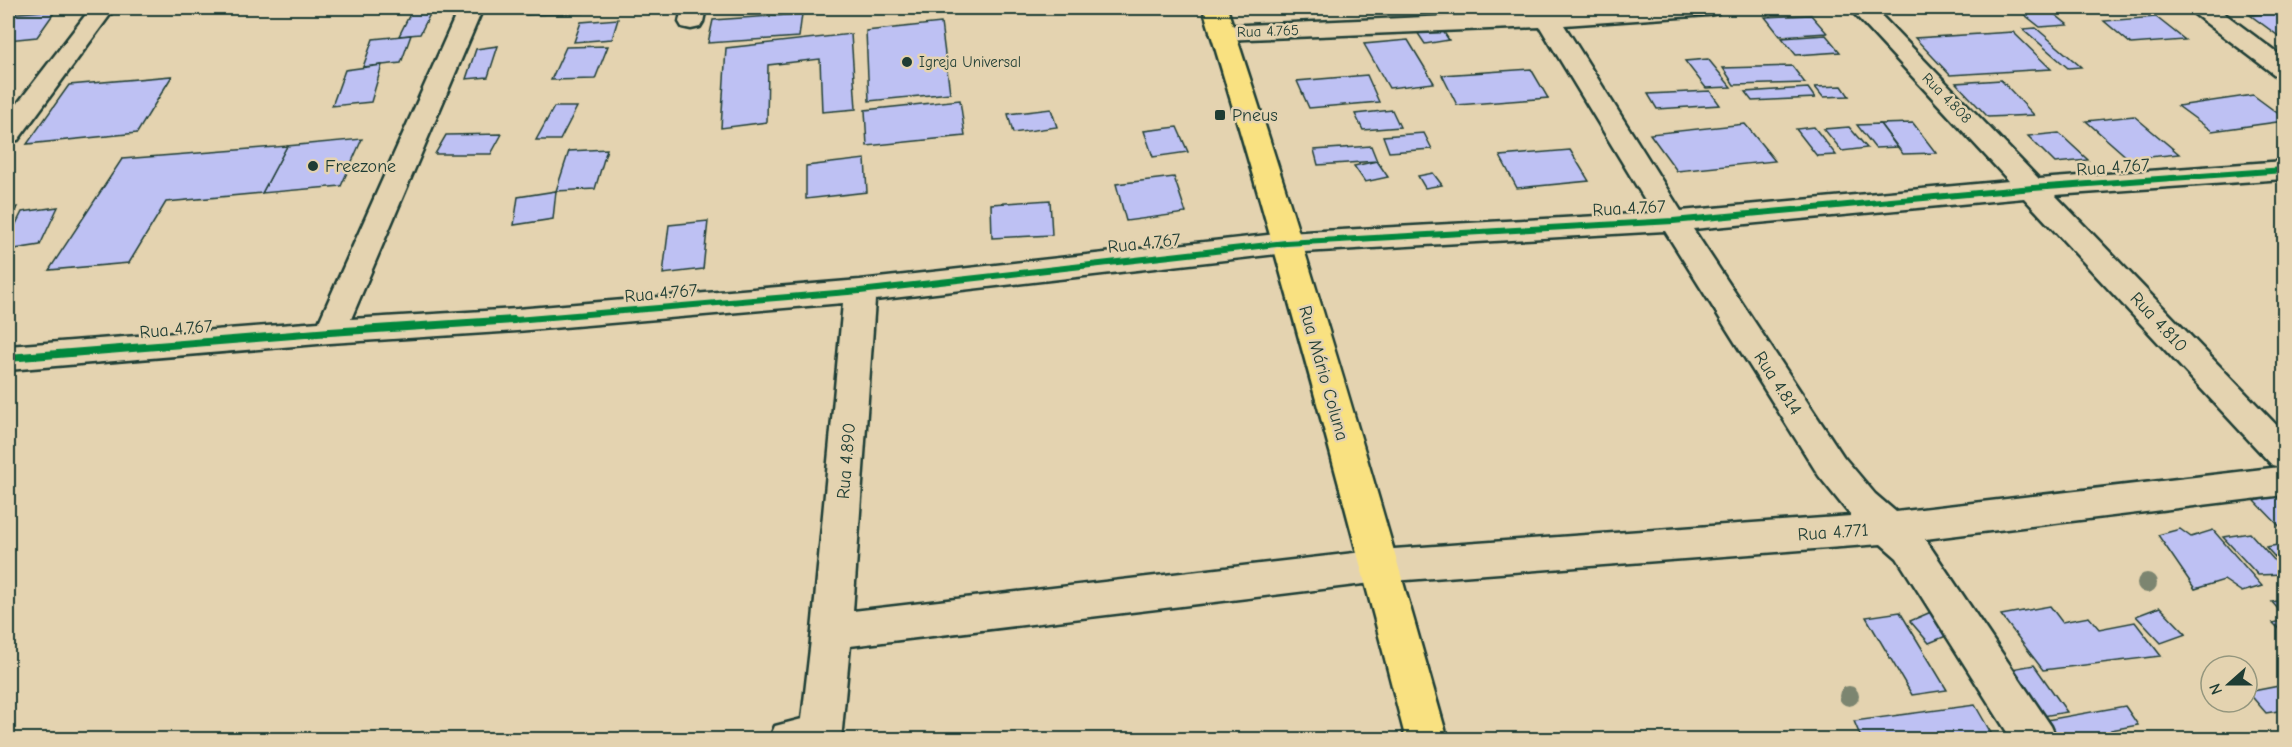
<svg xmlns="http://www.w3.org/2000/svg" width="2292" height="747" font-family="'Comic Neue',sans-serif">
<rect width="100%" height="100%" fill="#e4d3b0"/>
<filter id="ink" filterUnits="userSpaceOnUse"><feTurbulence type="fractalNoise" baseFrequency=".0167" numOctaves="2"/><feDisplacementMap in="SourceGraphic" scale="12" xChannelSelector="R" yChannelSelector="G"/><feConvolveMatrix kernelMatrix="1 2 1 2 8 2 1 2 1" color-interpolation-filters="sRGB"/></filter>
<g filter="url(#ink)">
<g fill="#bec1f3" stroke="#1f3d34" stroke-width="1.5">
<polygon points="413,8 433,8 420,34 399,36"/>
<polygon points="530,8 586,8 584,13 526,15"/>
<polygon points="2016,8 2047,8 2068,25 2040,27"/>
<polygon points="56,10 37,37 8,40 8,14"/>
<polygon points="2284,12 2284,40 2250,15"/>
<polygon points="802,14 799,37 708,43 713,20"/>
<polygon points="1811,15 1827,33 1780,36 1765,17"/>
<polygon points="2156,17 2185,40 2131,44 2104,21"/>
<polygon points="618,19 612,39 574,42 581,22"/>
<polygon points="941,23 950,93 869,101 866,31"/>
<polygon points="1441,28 1449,40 1425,44 1417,32"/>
<polygon points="2036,28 2081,67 2068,68 2023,29"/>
<polygon points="2013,32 2051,69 1950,75 1915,38"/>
<polygon points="851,34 856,109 822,112 820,59 768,65 767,122 721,128 726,48"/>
<polygon points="411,35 401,63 363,67 373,39"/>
<polygon points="1826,35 1840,52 1796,55 1782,38"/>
<polygon points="1408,40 1434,83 1389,88 1364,44"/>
<polygon points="498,46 488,77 466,79 476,49"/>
<polygon points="608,46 595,79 551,80 566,47"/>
<polygon points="1708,59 1731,87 1706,88 1685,61"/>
<polygon points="382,65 371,102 332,106 345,70"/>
<polygon points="1792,66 1805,83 1734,85 1723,68"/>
<polygon points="1531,69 1548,98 1457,105 1442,75"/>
<polygon points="1367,75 1379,102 1309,108 1297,81"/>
<polygon points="172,76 137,133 27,144 69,85"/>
<polygon points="2001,80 2034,115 1988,117 1956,83"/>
<polygon points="1842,86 1849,96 1823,97 1815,87"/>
<polygon points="1808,88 1815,98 1752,101 1745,92"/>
<polygon points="1710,91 1720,105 1657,109 1648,94"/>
<polygon points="2253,95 2284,118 2284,121 2212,131 2178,106"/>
<polygon points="960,100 965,136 867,146 865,110"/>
<polygon points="554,107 577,107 560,140 536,140"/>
<polygon points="1051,109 1057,127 1013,133 1008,114"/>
<polygon points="1392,110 1400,127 1363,130 1355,114"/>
<polygon points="2134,116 2179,154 2129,159 2086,121"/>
<polygon points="1913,123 1936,153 1903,154 1880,124"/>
<polygon points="1745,124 1775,161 1677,171 1650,134"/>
<polygon points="1880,124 1897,147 1875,148 1857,125"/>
<polygon points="1177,127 1188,152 1153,157 1144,131"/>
<polygon points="1814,127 1836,155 1817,156 1796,129"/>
<polygon points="1849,127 1867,148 1842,151 1824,129"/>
<polygon points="1424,133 1432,149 1389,152 1383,136"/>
<polygon points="2059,133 2088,160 2055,163 2028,136"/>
<polygon points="502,134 491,154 435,154 446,135"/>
<polygon points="362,139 341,186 262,193 287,146"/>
<polygon points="287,146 262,193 166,202 129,263 49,270 122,159"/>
<polygon points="1371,146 1377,161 1318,165 1314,150"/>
<polygon points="607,149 595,189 556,191 569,151"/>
<polygon points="1570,150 1589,181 1517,188 1500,156"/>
<polygon points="865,159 867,192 806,199 806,166"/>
<polygon points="1377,161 1388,177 1365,182 1354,166"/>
<polygon points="1433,173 1442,185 1425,188 1418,176"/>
<polygon points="1174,177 1186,213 1126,221 1116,184"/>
<polygon points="556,191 553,219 514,225 518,197"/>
<polygon points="1050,200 1052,235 992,238 991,204"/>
<polygon points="17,207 8,227 8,209"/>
<polygon points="58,207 40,245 8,250 8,240 22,212"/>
<polygon points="708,221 703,269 663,274 669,225"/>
<polygon points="2284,493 2284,531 2255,501"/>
<polygon points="2180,529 2191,537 2213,530 2262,586 2242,592 2224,580 2195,589 2158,535"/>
<polygon points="2250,533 2284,571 2284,574 2258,575 2223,537"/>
<polygon points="2284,544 2284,567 2266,547"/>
<polygon points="2284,600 2284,616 2272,602"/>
<polygon points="2050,606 2062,622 2089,617 2099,629 2135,622 2161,656 2043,670 2001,615"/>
<polygon points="2160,607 2186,634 2161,643 2136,616"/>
<polygon points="1900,612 1947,690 1912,695 1866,617"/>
<polygon points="1931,612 1951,634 1929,643 1910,621"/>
<polygon points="2284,620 2284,634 2273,623"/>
<polygon points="2034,665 2067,712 2037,717 2006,670"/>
<polygon points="2284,685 2284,710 2266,713 2248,692"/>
<polygon points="1975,705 1995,740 1862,740 1854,721"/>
<polygon points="2125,706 2138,725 2111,730 2117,737 2105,740 2053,740 2041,721"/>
</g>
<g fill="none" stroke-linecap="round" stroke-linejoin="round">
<defs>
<g id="minor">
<polygon points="91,8 115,8 18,140 8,142 8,116"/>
<path d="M459 8H483L351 319 517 309 860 280 1286 233 1653 213 1540 27 1222 40 1213 38 1210 33 1213 28 1222 26 1537 12 1538 8H1562V11L1610 8H1721L1718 13 1709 15 1564 25 1681 211 2009 181 1849 8H1874L2039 179 2284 161V179L2055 195 2284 433V495L1925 539 2051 726 2057 740H2012L1897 558 1881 544 1380 582 850 646 841 740H769L775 726 802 719 812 631 843 303 517 331 330 343 8 370V346L319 322ZM2024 198 2272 465 2280 467 1896 512 1875 494 1843 456 1693 229ZM1665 231 1819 476 1851 516 1380 550 853 611 875 300 1286 253Z"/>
<polygon points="682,8 706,8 703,22 700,27 691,29 682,27 679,22"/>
<polygon points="2190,8 2217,8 2284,58 2284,78 2275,75 2193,13"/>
</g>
<path id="major" d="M1203 8H1227C1307 250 1379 495 1448 740H1406C1343 495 1277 250 1203 8Z"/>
</defs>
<use href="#minor" stroke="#1f3d34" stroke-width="5"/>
<use href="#major" stroke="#1f3d34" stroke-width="5"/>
<use href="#minor" fill="#e4d3b0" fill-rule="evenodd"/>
<use href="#major" fill="#f9e181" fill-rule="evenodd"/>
<defs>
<polyline id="cycleway-far1" points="491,322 860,291 1286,243 1673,221 2033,188 2284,170"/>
<polyline id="cycleway" points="8,358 330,332 514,320"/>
</defs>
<use href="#cycleway-far1" stroke="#e4d3b0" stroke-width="9"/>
<use href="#cycleway" stroke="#e4d3b0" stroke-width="12"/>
<use href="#cycleway-far1" stroke="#00873e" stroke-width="6"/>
<use href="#cycleway" stroke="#00873e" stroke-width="8"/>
</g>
<g fill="#7c856f">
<circle cx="2147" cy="583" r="10"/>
<circle cx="1849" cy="696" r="10"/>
</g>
</g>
<g fill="#1f3d34" stroke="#e4d3b0" stroke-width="2">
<circle cx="907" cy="62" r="6"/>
<rect x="1214" y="109" width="12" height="12" rx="3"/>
<circle cx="313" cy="166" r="6"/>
</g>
<g text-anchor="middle" stroke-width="5" stroke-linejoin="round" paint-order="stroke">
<g font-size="15" fill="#1f3d34" stroke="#e4d3b0">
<text transform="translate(1268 31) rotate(-2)" y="5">Rua 4.765</text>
<text transform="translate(1947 98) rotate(46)" y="5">Rua 4.808</text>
</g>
<g font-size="15" fill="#1f3d34" stroke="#e4d3b0" text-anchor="start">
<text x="919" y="67">Igreja Universal</text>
</g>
<g font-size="18" fill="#1f3d34" stroke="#e4d3b0" text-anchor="start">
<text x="1232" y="121">Pneus</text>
<text x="325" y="172">Freezone</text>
</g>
<g font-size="18" fill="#1f3d34" stroke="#e4d3b0">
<text transform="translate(2113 167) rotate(-4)" y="6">Rua 4.767</text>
<text transform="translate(1629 208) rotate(-3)" y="6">Rua 4.767</text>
<text transform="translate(1144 243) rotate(-6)" y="6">Rua 4.767</text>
<text transform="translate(661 293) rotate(-5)" y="6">Rua 4.767</text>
<text transform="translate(2159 322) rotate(47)" y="6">Rua 4.810</text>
<text transform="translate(176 329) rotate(-5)" y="6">Rua 4.767</text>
<text transform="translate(1324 373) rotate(74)" y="6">Rua Mário Coluna</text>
<text transform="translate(1778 383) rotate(57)" y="6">Rua 4.814</text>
<text transform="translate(846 461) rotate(-85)" y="6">Rua 4.890</text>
<text transform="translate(1833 532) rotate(-4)" y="6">Rua 4.771</text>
</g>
</g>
<rect width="2292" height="747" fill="none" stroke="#e4d3b0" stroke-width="30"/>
<rect x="15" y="15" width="2262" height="717" fill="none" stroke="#1f3d34" stroke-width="2" filter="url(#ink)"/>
<g transform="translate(2229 684) rotate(249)"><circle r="28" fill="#e4d3b0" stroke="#95977e" stroke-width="1.5"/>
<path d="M0-4.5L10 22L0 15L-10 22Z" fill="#1f3d34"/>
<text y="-9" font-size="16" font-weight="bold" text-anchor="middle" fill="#1f3d34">N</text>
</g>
</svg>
